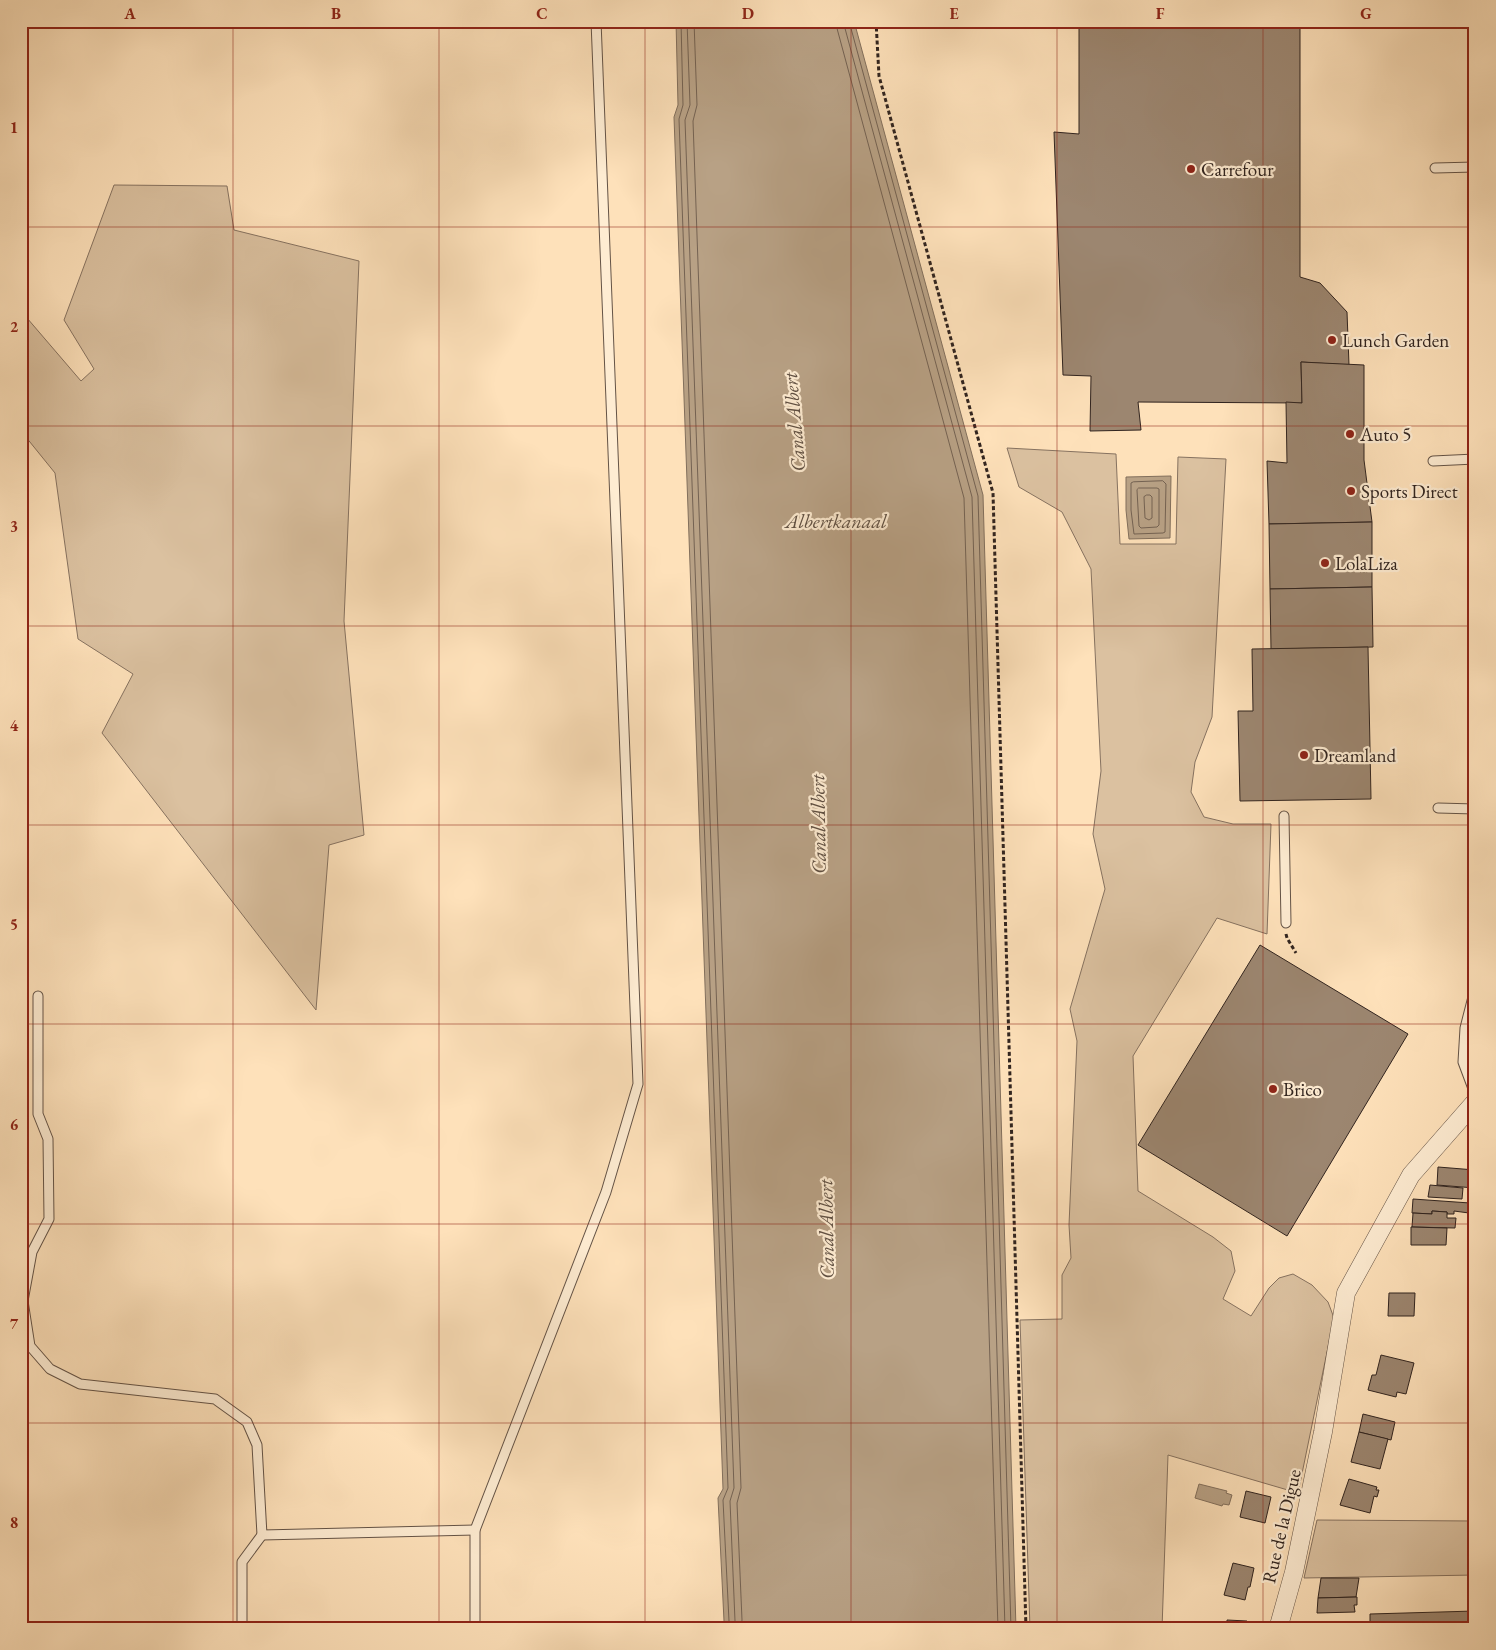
<svg xmlns="http://www.w3.org/2000/svg" width="1496" height="1650" font-family="'EB Garamond',serif">
<rect width="100%" height="100%" fill="#fee1ba"/>
<filter id="stains"><feTurbulence type="fractalNoise" baseFrequency=".004" numOctaves="4"/><feColorMatrix values="0 0 0 0 .2 0 0 0 0 .09 0 0 0 0 .02 0 0 0 .5 -.17"/></filter>
<radialGradient id="worn" r=".72"><stop offset=".6" stop-color="#630" stop-opacity="0"/><stop offset="1" stop-color="#630" stop-opacity=".3"/></radialGradient>
<g fill="#dbc1a0" stroke="#867260">
<polygon points="114,185 227,186 234,230 359,261 344,621 364,835 329,845 316,1010 102,733 133,674 78,639 55,473 21,431 21,311 81,381 94,369 64,320"/>
<polygon points="1007,448 1116,454 1120,544 1176,544 1178,457 1226,459 1212,717 1195,762 1191,792 1204,817 1233,824 1271,824 1267,934 1217,918 1133,1056 1138,1191 1213,1237 1231,1251 1235,1271 1223,1299 1251,1316 1269,1288 1279,1278 1293,1274 1312,1285 1328,1302 1334,1318 1298,1493 1168,1455 1162,1629 1030,1629 1020,1320 1062,1319 1062,1275 1071,1258 1069,1225 1077,1041 1070,1009 1105,889 1093,834 1101,771 1091,569 1062,512 1019,487"/>
<polygon points="1317,1520 1475,1521 1475,1575 1304,1578"/>
</g>
<g fill="#b8a185" stroke="#826f5c">
<polygon points="676,21 854,21 983,495 1016,1629 719,1629 724,1621 718,1498 723,1489 674,117 678,105"/>
<polygon points="1171,476 1170,538 1129,539 1126,510 1126,477"/>
<polygon points="1199,1484 1227,1491 1226,1493 1232,1495 1229,1505 1223,1504 1222,1506 1195,1498"/>
</g>
<g fill="none" stroke-linecap="round" stroke-linejoin="round">
<g stroke="#746252" stroke-width="1">
<polyline points="681,21 683,105 679,119 728,1488 723,1500 729,1621 725,1629"/>
<polyline points="687,21 690,105 685,120 734,1488 730,1501 735,1621 732,1629"/>
<polyline points="694,21 697,105 693,121 741,1488 737,1503 742,1620 741,1629"/>
<polyline points="835,21 964,498 998,1629"/>
<polyline points="843,21 972,497 1005,1629"/>
<polyline points="849,21 978,496 1011,1629"/>
<polygon points="1163,481 1166,484 1165,532 1163,533 1134,534 1131,510 1131,483 1133,482"/>
<polygon points="1139,488 1157,488 1159,489 1159,525 1157,527 1141,528 1139,526 1137,490"/>
<polygon points="1147,495 1150,495 1152,497 1152,518 1149,520 1145,518 1144,497"/>
</g>
</g>
<g fill="#9c8670" stroke="#31241f">
<polygon points="1079,21 1300,21 1300,277 1320,283 1347,312 1349,365 1301,362 1302,403 1138,402 1141,430 1090,431 1091,376 1063,375 1054,132 1079,134"/>
<polygon points="1301,362 1364,365 1364,460 1372,522 1269,524 1267,461 1287,463 1286,402 1302,403"/>
<polygon points="1372,522 1372,587 1270,589 1269,524"/>
<polygon points="1372,587 1373,647 1271,649 1270,589"/>
<polygon points="1368,647 1371,799 1240,801 1238,711 1253,711 1252,649"/>
<polygon points="1260,945 1408,1034 1287,1236 1138,1145"/>
<polygon points="1438,1167 1475,1170 1475,1188 1437,1185"/>
<polygon points="1430,1185 1463,1188 1462,1199 1428,1197"/>
<polygon points="1413,1199 1470,1203 1469,1213 1454,1211 1454,1214 1447,1214 1447,1212 1432,1211 1432,1214 1412,1213"/>
<polygon points="1432,1211 1447,1212 1447,1218 1456,1218 1455,1228 1412,1227 1413,1213 1432,1214"/>
<polygon points="1411,1227 1447,1228 1446,1245 1411,1245"/>
<polygon points="1389,1293 1415,1293 1414,1316 1388,1316"/>
<polygon points="1381,1355 1414,1363 1406,1394 1397,1392 1396,1397 1368,1390 1372,1375 1376,1375"/>
<polygon points="1363,1414 1395,1422 1391,1440 1359,1432"/>
<polygon points="1359,1432 1388,1439 1380,1469 1351,1462"/>
<polygon points="1349,1479 1377,1487 1376,1490 1379,1490 1377,1497 1374,1496 1370,1513 1340,1505"/>
<polygon points="1246,1491 1271,1497 1265,1523 1240,1517"/>
<polygon points="1233,1563 1254,1568 1250,1587 1248,1587 1245,1600 1224,1595"/>
<polygon points="1321,1578 1359,1578 1356,1597 1318,1598"/>
<polygon points="1357,1597 1357,1605 1354,1605 1355,1612 1317,1613 1318,1598"/>
<polygon points="1475,1611 1475,1625 1370,1629 1370,1614"/>
<polygon points="1227,1620 1247,1621 1247,1629 1227,1629"/>
<polygon points="1336,1624 1336,1629 1297,1629 1297,1626"/>
</g>
<g fill="none" stroke-linecap="round" stroke-linejoin="round">
<defs>
<g id="service">
<polyline points="1435,168 1475,167"/>
<polyline points="1433,461 1475,459"/>
<polyline points="1438,808 1475,809"/>
<polyline points="1284,816 1286,923"/>
<polyline points="1475,989 1465,1028 1463,1062 1475,1094"/>
<polyline points="38,996 38,1114 48,1139 49,1219 32,1252 23,1301 30,1346 50,1369 80,1384 215,1399 247,1422 257,1445 262,1535 475,1530"/>
<polyline points="242,1629 242,1562 262,1535"/>
<polyline points="475,1629 475,1530 606,1192 638,1084 596,21"/>
</g>
<polyline id="minor" points="1278,1629 1294,1572 1323,1432 1346,1293 1411,1175 1475,1102"/>
</defs>
<use href="#service" stroke="#645346" stroke-width="11"/>
<use href="#minor" stroke="#645346" stroke-width="19"/>
<g stroke="#31241f" stroke-width="3" stroke-dasharray="4 2.5" stroke-linecap="butt">
<polyline points="876,21 879,76 993,493 1026,1629"/>
<polyline points="1286,934 1287,938 1296,953"/>
</g>
<use href="#service" stroke="#feecd2" stroke-width="9"/>
<use href="#minor" stroke="#feecd2" stroke-width="18"/>
</g>
<path fill="none" stroke="#8f2418" stroke-width="1" stroke-opacity="0.55" d="M233 21V1629M439 21V1629M645 21V1629M851 21V1629M1057 21V1629M1263 21V1629M21 227H1475M21 426H1475M21 626H1475M21 825H1475M21 1024H1475M21 1224H1475M21 1423H1475"/>
<g fill="#8f2418" stroke="#feecd2" stroke-width="2">
<circle cx="1191" cy="169" r="5"/>
<circle cx="1332" cy="340" r="5"/>
<circle cx="1350" cy="434" r="5"/>
<circle cx="1351" cy="491" r="5"/>
<circle cx="1325" cy="563" r="5"/>
<circle cx="1304" cy="755" r="5"/>
<circle cx="1273" cy="1089" r="5"/>
</g>
<g text-anchor="middle" stroke-width="4.5" stroke-linejoin="round" paint-order="stroke">
<g font-size="19" fill="#31241f" stroke="#feecd2" text-anchor="start">
<text x="1201" y="176">Carrefour</text>
<text x="1342" y="347">Lunch Garden</text>
<text x="1360" y="441">Auto 5</text>
<text x="1361" y="498">Sports Direct</text>
<text x="1335" y="570">LolaLiza</text>
<text x="1314" y="762">Dreamland</text>
<text x="1283" y="1096">Brico</text>
</g>
<g font-size="19" fill="#31241f" stroke="#feecd2">
<text transform="translate(1281 1526) rotate(-77)" y="7">Rue de la Digue</text>
</g>
<g font-size="20" font-style="italic" fill="#605043" stroke="#feecd2">
<text transform="translate(794 422) rotate(-95)" y="7">Canal Albert</text>
<text x="836" y="528">Albertkanaal</text>
<text transform="translate(818 824) rotate(-91)" y="7">Canal Albert</text>
<text transform="translate(826 1229) rotate(-91)" y="7">Canal Albert</text>
</g>
</g>
<rect width="1496" height="1650" fill="none" stroke="#fee1ba" stroke-width="55"/>
<rect x="28" y="28" width="1440" height="1594" fill="none" stroke="#8f2418" stroke-width="2"/>
<g font-size="16" text-anchor="middle" font-weight="bold" fill="#8f2418">
<text x="130" y="19">A</text>
<text x="336" y="19">B</text>
<text x="542" y="19">C</text>
<text x="748" y="19">D</text>
<text x="954" y="19">E</text>
<text x="1160" y="19">F</text>
<text x="1366" y="19">G</text>
<text x="14" y="133">1</text>
<text x="14" y="332">2</text>
<text x="14" y="532">3</text>
<text x="14" y="731">4</text>
<text x="14" y="930">5</text>
<text x="14" y="1130">6</text>
<text x="14" y="1329">7</text>
<text x="14" y="1528">8</text>
</g>
<rect width="100%" height="100%" filter="url(#stains)"/>
<rect width="100%" height="100%" fill="url(#worn)"/>
</svg>
